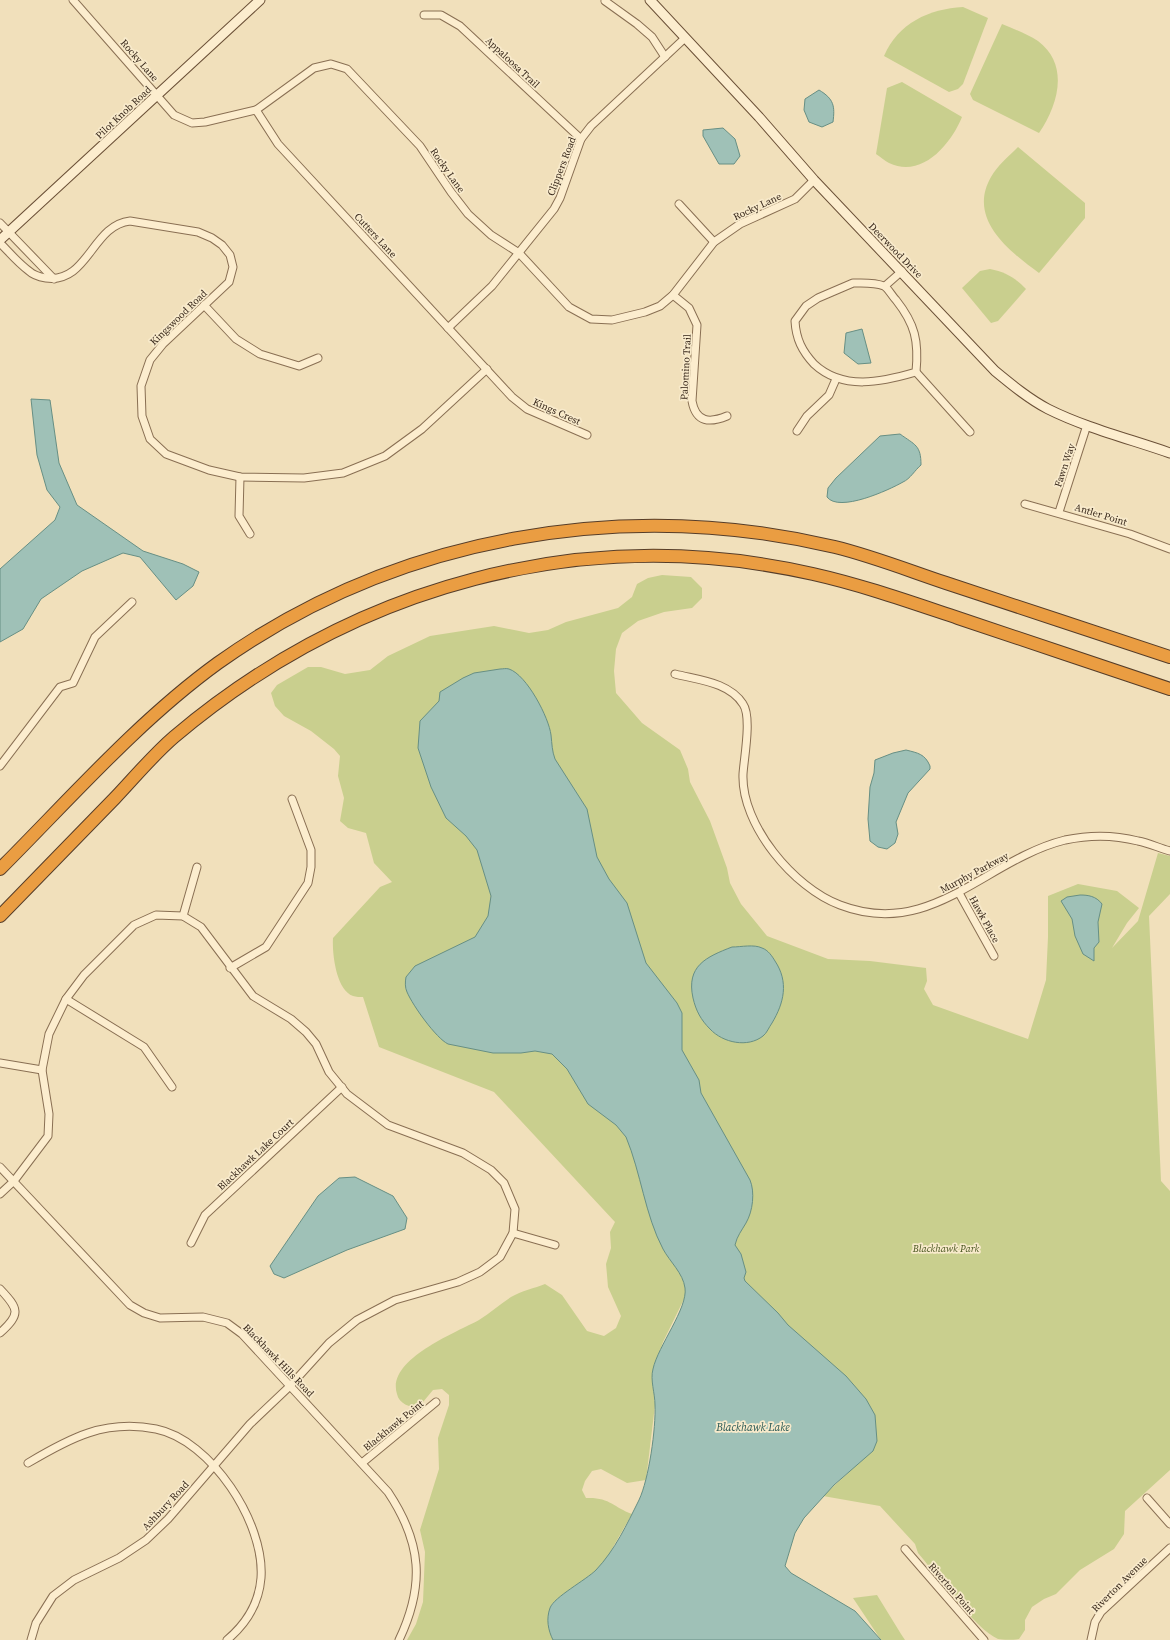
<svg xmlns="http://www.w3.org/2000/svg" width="1170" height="1640" font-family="'Source Serif 4',serif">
<rect width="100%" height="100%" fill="#f1e0bb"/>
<g fill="#c9cf8e">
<path d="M963 7 988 18 963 84 958 89 949 92 884 56C898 23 929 9 963 7Z"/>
<path d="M1002 24C1014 29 1027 34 1038 41 1070 65 1058 105 1039 133L973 100 970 94Z"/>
<path d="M902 82 962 117C951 144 922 179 889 163 885 161 881 157 876 154L887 88Z"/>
<path d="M1018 147 1085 203V218L1039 273C1009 251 967 219 991 177 997 166 1009 156 1018 147Z"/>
<path d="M990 269C1006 272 1015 278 1026 289L998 321 991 323 962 288 980 271Z"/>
<path d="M662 575 691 577 702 588V598L692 608 664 612 638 621 622 633 616 649 614 671 616 693 642 723 680 750 688 769 690 782 710 821 727 868 730 883 741 904 767 936 828 959 870 961 926 968 927 981 924 989 933 1005 1028 1039 1046 980 1048 937V896L1078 884 1117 891 1139 908 1127 923 1112 948 1138 921 1158 853 1170 856V894L1149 916 1161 1181 1170 1191V1470L1125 1511 1124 1534 1114 1549 1080 1570 1056 1594 1044 1599 1032 1607 1025 1620V1630L1019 1639C1013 1640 1003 1640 998 1639 975 1629 936 1574 918 1553L915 1544 880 1506 823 1496 848 1473 685 1297 663 1342 652 1374 655 1405 646 1480 627 1483 601 1469 592 1471 585 1481 582 1490 586 1498C610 1497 613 1507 632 1514L605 1561 589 1577 552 1604 550 1608 553 1640H407L416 1624 423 1602 425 1552 420 1530 439 1469 438 1438 449 1405V1395L442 1389 433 1390 418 1408C410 1407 399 1404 397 1394 386 1360 455 1333 479 1320 490 1313 500 1304 511 1297 521 1291 535 1288 545 1284L562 1295 587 1331 604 1336 616 1328 621 1316 608 1287 607 1275 606 1264 611 1248 610 1232 615 1222 494 1092 379 1047 363 997C360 997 356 997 353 996 336 990 332 953 333 938L380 887 392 882 374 863 366 833 348 828 340 821 344 798 338 776 340 756 334 749 311 731 284 716 275 706 271 693 277 685 308 667H321L345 674 370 670 388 656 430 636 494 626 529 633 548 630 566 622 618 608 632 597 637 584 648 578Z"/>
<polygon points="877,1595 901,1634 905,1640 881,1640 853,1598"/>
</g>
<g fill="#9fc1b7" stroke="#678f84">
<path d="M819 90C834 99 835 106 833 122L822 127 809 122 804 110 805 99Z"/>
<polygon points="723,128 735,139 740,156 734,164 719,164 703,136 703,130"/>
<polygon points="862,329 871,363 858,364 844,353 846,333"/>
<polygon points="31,399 50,400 59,463 77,505 143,551 183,564 199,572 193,586 176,600 140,557 123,553 82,571 41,599 23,629 0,642 0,569 55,520 60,507 47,490 37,455"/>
<path d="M900 434C915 445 921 445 921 465 915 470 910 479 903 482 889 490 839 513 827 497L828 488 836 478 880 436Z"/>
<path d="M500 669C503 669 506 668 509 669 527 675 549 718 551 735 552 744 552 751 555 759L587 809 597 857 609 879 627 903 646 963 677 1003 682 1013V1050L699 1080 701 1093 750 1180C755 1192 753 1211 746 1223 742 1230 737 1236 735 1245L741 1254 746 1272 744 1278 745 1281 778 1313 788 1325 846 1376 866 1399 875 1415 877 1441 873 1451 834 1485 804 1518 795 1533 785 1566 791 1573 855 1611 881 1640H553C548 1630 546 1619 550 1608 554 1597 586 1580 596 1570 615 1550 627 1524 639 1500 649 1479 656 1428 655 1405 655 1393 650 1380 653 1369 658 1346 688 1308 685 1288 683 1273 670 1262 663 1249 645 1215 641 1173 626 1137L616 1125 588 1104 567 1069 552 1054 535 1051 521 1053H493L448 1044C436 1038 413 1006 407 992 405 988 405 982 406 977L415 966 475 937 488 916 491 896 477 850 466 836 446 818 431 787 418 748 420 721 439 701 440 692 463 678 474 673Z"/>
<path d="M906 750C918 753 925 754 930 766V769L908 793 896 822 898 834 895 843 887 849 878 847 870 841 868 819 870 787 874 773 875 760 893 753Z"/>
<path d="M1080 895C1088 895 1096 896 1102 904L1098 922 1099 942 1094 948V961L1083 954 1075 936 1072 919 1061 901 1067 897Z"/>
<path d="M732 947C741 947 754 944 762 948 768 950 772 956 775 961 789 982 784 1003 772 1023 769 1027 767 1033 763 1036 748 1048 723 1043 710 1029 701 1020 696 1011 693 998 686 966 706 957 732 947Z"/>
<polygon points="355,1177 393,1196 407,1218 405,1229 347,1250 284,1278 274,1274 270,1266 318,1196 339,1178"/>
</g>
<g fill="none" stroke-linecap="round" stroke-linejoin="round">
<defs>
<g id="street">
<polyline points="73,0 174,115 192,123 205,122 256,110 314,68 331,64 347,69 420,146 451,192 468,214 491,235 519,253 569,307 591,319 612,320 645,312 660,306 673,295 714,242 740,224 795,199 814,180"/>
<polyline points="605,1 637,24 652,37 665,57"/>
<polyline points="424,15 441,15 460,26 581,139"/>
<polyline points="256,110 278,144 512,397 527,409 587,435"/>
<polyline points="679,204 714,242"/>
<polyline points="0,223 54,279"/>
<path d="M0 243C9 252 18 263 29 271 33 275 40 277 46 278 88 284 92 225 130 221L198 232 212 238 222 245 230 255 233 267 229 282 163 344 150 360 141 386 142 416 150 439 166 454 209 470 240 477 304 478 343 473 385 456 422 429 487 369"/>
<path d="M853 283C863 283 874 282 884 286 888 288 892 296 896 300 915 324 919 341 916 372 882 382 843 391 814 364 802 351 796 339 795 321L806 306 818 298Z"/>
<polyline points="885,286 902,271"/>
<path d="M673 295 689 308 697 325 692 401C696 423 710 423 727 416"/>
<polyline points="204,305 236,339 260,354 299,366 318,358"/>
<polyline points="448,328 492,286 554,209 560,198 581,139 591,126 685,38"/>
<polyline points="916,372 970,432"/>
<polyline points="797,431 807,416 829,395 836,379"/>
<polyline points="240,477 239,516 250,534"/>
<polyline points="1025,504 1130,534 1170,549"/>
<polyline points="1059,512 1087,425"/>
<path d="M675 674C698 680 729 682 743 704 752 717 744 758 743 774 741 825 794 888 840 905 931 940 985 860 1065 840 1088 835 1115 835 1138 841 1149 843 1159 848 1170 851"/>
<polyline points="0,766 60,687 73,683 95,637 132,602"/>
<polyline points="959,893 994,956"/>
<polyline points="183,916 197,867"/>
<polyline points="230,968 266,947 308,883 311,867 311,850 292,799"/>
<polyline points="66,999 144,1047 172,1087"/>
<polyline points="0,1063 42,1070"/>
<path d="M0 1167 130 1305 144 1313 160 1318 203 1317 227 1323 242 1334 388 1492C422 1543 425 1585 399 1640"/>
<polyline points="0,1194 14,1181 48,1136 49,1114 42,1070 49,1034 66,999 84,975 134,925 156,915 183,916 201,927 253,996 291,1019 306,1032 316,1044 329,1072 347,1094 388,1125 463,1153 491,1170 504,1183 515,1209 513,1233 500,1257 480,1272 458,1282 395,1300 357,1320 329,1343 290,1386 250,1424 168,1519 146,1540 119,1558 74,1580 53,1596 36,1623 31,1640"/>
<polyline points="513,1233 555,1245"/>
<polyline points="191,1243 205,1215 342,1087"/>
<path d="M0 1289C19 1309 21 1314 0 1333"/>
<path d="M28 1463C70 1438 105 1419 156 1429 211 1440 265 1523 261 1578 259 1603 246 1624 227 1640"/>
<polyline points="362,1463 436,1402"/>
<polyline points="1147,1498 1170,1524"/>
<polyline points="905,1549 984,1640"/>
<polyline points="1091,1640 1095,1622 1101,1612 1170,1548"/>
</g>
<g id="secondary">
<path d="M650 0 759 117 814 180 995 371C1012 385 1029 399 1048 409 1086 428 1130 439 1170 453"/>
<polyline points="0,240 260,0"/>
</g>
<g id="highway">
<path d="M0 869C70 799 138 721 218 663 396 536 623 497 835 547 872 556 910 571 946 583 1021 608 1095 632 1170 657"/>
<path d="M0 916C38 877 77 837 115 798 134 778 153 755 174 737 354 585 583 522 813 574 862 585 910 602 958 618 1029 642 1099 665 1170 689"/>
</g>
</defs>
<use href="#street" stroke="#896f53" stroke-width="9"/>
<use href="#secondary" stroke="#6b5037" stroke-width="11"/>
<use href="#highway" stroke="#563d29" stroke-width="14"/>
<use href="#street" stroke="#fcedce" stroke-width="7"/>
<use href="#secondary" stroke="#fcedce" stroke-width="9"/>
<use href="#highway" stroke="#ea9d42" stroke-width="12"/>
</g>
<g text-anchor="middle" stroke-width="3.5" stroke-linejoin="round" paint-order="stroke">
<g font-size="10" fill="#37271a" stroke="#f8eacb">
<text transform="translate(140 60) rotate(49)" y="4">Rocky Lane</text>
<text transform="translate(513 62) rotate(43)" y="4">Appaloosa Trail</text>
<text transform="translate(123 112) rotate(-43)" y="4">Pilot Knob Road</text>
<text transform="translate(561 166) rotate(-69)" y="4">Clippers Road</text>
<text transform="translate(448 170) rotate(55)" y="4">Rocky Lane</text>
<text transform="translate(757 206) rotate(-25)" y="4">Rocky Lane</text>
<text transform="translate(376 235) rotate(47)" y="4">Cutters Lane</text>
<text transform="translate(896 250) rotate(46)" y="4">Deerwood Drive</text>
<text transform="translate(178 317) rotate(-44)" y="4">Kingswood Road</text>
<text transform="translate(685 367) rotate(-87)" y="4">Palomino Trail</text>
<text transform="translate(557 411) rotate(24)" y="4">Kings Crest</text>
<text transform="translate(1064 465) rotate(-72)" y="4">Fawn Way</text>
<text transform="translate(1101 514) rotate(17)" y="4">Antler Point</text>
<text transform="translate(974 872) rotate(-28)" y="4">Murphy Parkway</text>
<text transform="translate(985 919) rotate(61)" y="4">Hawk Place</text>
<text transform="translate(255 1154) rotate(-43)" y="4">Blackhawk Lake Court</text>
<text transform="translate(279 1360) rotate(46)" y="4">Blackhawk Hills Road</text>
<text transform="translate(393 1425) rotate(-39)" y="4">Blackhawk Point</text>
<text transform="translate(165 1505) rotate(-47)" y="4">Ashbury Road</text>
<text transform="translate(1119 1584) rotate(-45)" y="4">Riverton Avenue</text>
<text transform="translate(952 1588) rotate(49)" y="4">Riverton Point</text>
</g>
<g font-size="10" font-style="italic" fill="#48551f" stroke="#f8eacb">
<text x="946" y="1252">Blackhawk Park</text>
</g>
<g font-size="11" font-style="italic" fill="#285854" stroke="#f8eacb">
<text x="753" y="1431">Blackhawk Lake</text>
</g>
</g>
</svg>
